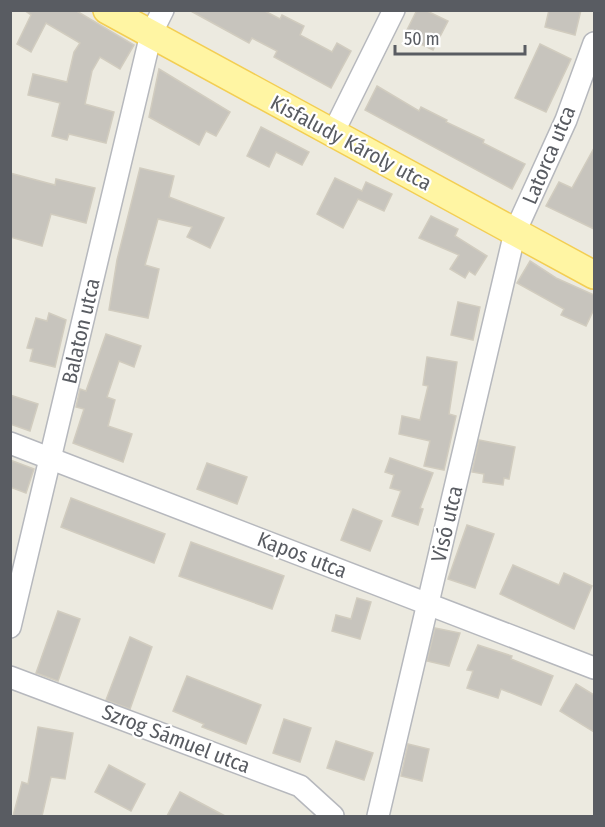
<svg xmlns="http://www.w3.org/2000/svg" width="605" height="827" font-family="'Fira Sans Condensed',sans-serif">
<rect width="100%" height="100%" fill="#eceae0"/>
<g fill="#c7c4bd" stroke="#d1ccbf" stroke-width="1.5">
<polygon points="24,10 75,10 134,45 120,69 100,57 92,71 85,104 114,112 106,143 69,134 67,140 52,136 60,103 28,95 33,74 67,82 74,52 80,43 46,23 31,52 17,44 31,15"/>
<polygon points="189,10 263,10 280,19 282,15 304,26 300,35 332,52 337,43 351,51 331,88 274,57 277,51 252,38 249,43"/>
<polygon points="417,10 425,10 448,21 433,50 404,36"/>
<polygon points="549,10 581,10 575,35 545,27"/>
<polygon points="540,44 571,59 546,112 515,98"/>
<polygon points="159,69 230,112 216,136 206,131 199,145 149,117"/>
<polygon points="377,86 419,111 421,107 447,120 446,122 484,140 483,143 525,164 512,189 365,110"/>
<polygon points="261,127 309,152 302,165 276,152 269,167 247,156"/>
<polygon points="594,148 594,229 546,206 559,182 572,188"/>
<polygon points="140,168 174,176 169,197 224,218 210,248 187,237 192,227 158,219 145,265 159,269 148,318 109,310 117,260"/>
<polygon points="10,173 55,185 56,179 95,188 86,223 51,214 42,246 10,237"/>
<polygon points="335,178 362,191 366,182 392,194 384,211 358,199 343,228 317,214"/>
<polygon points="431,216 458,229 455,236 487,256 475,275 469,271 465,278 450,269 459,255 419,238"/>
<polygon points="530,261 556,278 594,295 594,309 586,326 561,315 564,309 517,283"/>
<polygon points="458,302 480,307 473,340 451,335"/>
<polygon points="49,313 66,320 55,367 30,361 33,349 27,348 36,318 47,321"/>
<polygon points="106,334 141,346 134,367 119,361 107,397 115,400 108,426 132,434 123,462 73,443 84,409 76,407 80,389 86,391"/>
<polygon points="427,357 457,362 449,414 456,416 444,470 424,466 430,441 399,434 402,416 420,420 428,386 423,385"/>
<polygon points="10,395 38,404 30,431 10,424"/>
<polygon points="479,440 515,447 509,479 504,478 503,485 483,482 484,474 472,472"/>
<polygon points="390,458 433,473 420,508 423,509 418,525 392,516 401,491 390,488 394,475 385,472"/>
<polygon points="10,460 34,469 26,493 10,487"/>
<polygon points="207,463 247,477 237,504 197,489"/>
<polygon points="71,498 165,534 154,563 61,527"/>
<polygon points="353,509 382,521 370,551 341,540"/>
<polygon points="467,525 494,534 475,588 448,579"/>
<polygon points="191,542 284,576 272,609 179,576"/>
<polygon points="513,565 559,585 564,573 592,586 574,629 500,594"/>
<polygon points="357,598 371,602 360,639 332,631 336,615 351,619"/>
<polygon points="58,611 80,619 58,681 36,673"/>
<polygon points="435,628 460,633 449,666 427,661"/>
<polygon points="130,637 152,647 130,709 106,700"/>
<polygon points="478,645 512,656 511,659 553,676 541,705 501,689 498,698 467,688 473,671 467,670"/>
<polygon points="187,676 261,705 246,744 202,727 204,724 173,711"/>
<polygon points="576,684 594,695 594,732 560,711"/>
<polygon points="284,719 311,728 300,762 273,753"/>
<polygon points="38,727 73,733 65,779 51,777 42,816 13,816 22,782 28,784"/>
<polygon points="336,741 373,753 364,780 327,768"/>
<polygon points="408,744 429,749 422,781 401,776"/>
<polygon points="109,765 145,784 131,811 95,792"/>
<polygon points="180,792 225,816 167,816"/>
</g>
<g fill="none" stroke-linecap="round" stroke-linejoin="round">
<defs>
<g id="minor">
<polyline points="333,133 394,10"/>
<polyline points="10,443 594,668"/>
<polyline points="10,627 151,34 163,10"/>
<polyline points="10,677 300,786 333,816"/>
<polyline points="378,816 515,232 566,120 594,43"/>
</g>
<polyline id="major" points="107,10 594,275"/>
</defs>
<use href="#minor" stroke="#b6b8bd" stroke-width="24"/>
<use href="#major" stroke="#f3ce53" stroke-width="30"/>
<use href="#minor" stroke="#fff" stroke-width="21"/>
<use href="#major" stroke="#fff5a3" stroke-width="27"/>
</g>
<g text-anchor="middle" stroke-width="4.5" stroke-linejoin="round" paint-order="stroke">
<g font-size="21" fill="#595c62" stroke="#fff">
<text transform="translate(351 143) rotate(28)" y="7">Kisfaludy Károly utca</text>
<text transform="translate(549 155) rotate(-67)" y="7">Latorca utca</text>
<text transform="translate(81 331) rotate(-77)" y="7">Balaton utca</text>
<text transform="translate(447 524) rotate(-77)" y="7">Visó utca</text>
<text transform="translate(302 555) rotate(21)" y="7">Kapos utca</text>
<text transform="translate(176 739) rotate(21)" y="7">Szrog Sámuel utca</text>
</g>
</g>
<rect width="605" height="827" fill="none" stroke="#595c62" stroke-width="24"/>
<path d="M395 45v9h130v-9" fill="none" stroke="#595c62" stroke-width="3"/>
<text x="404" y="45" font-size="18" fill="#595c62" stroke="#ffffff" stroke-width="4.5" paint-order="stroke">50 m</text>
</svg>
